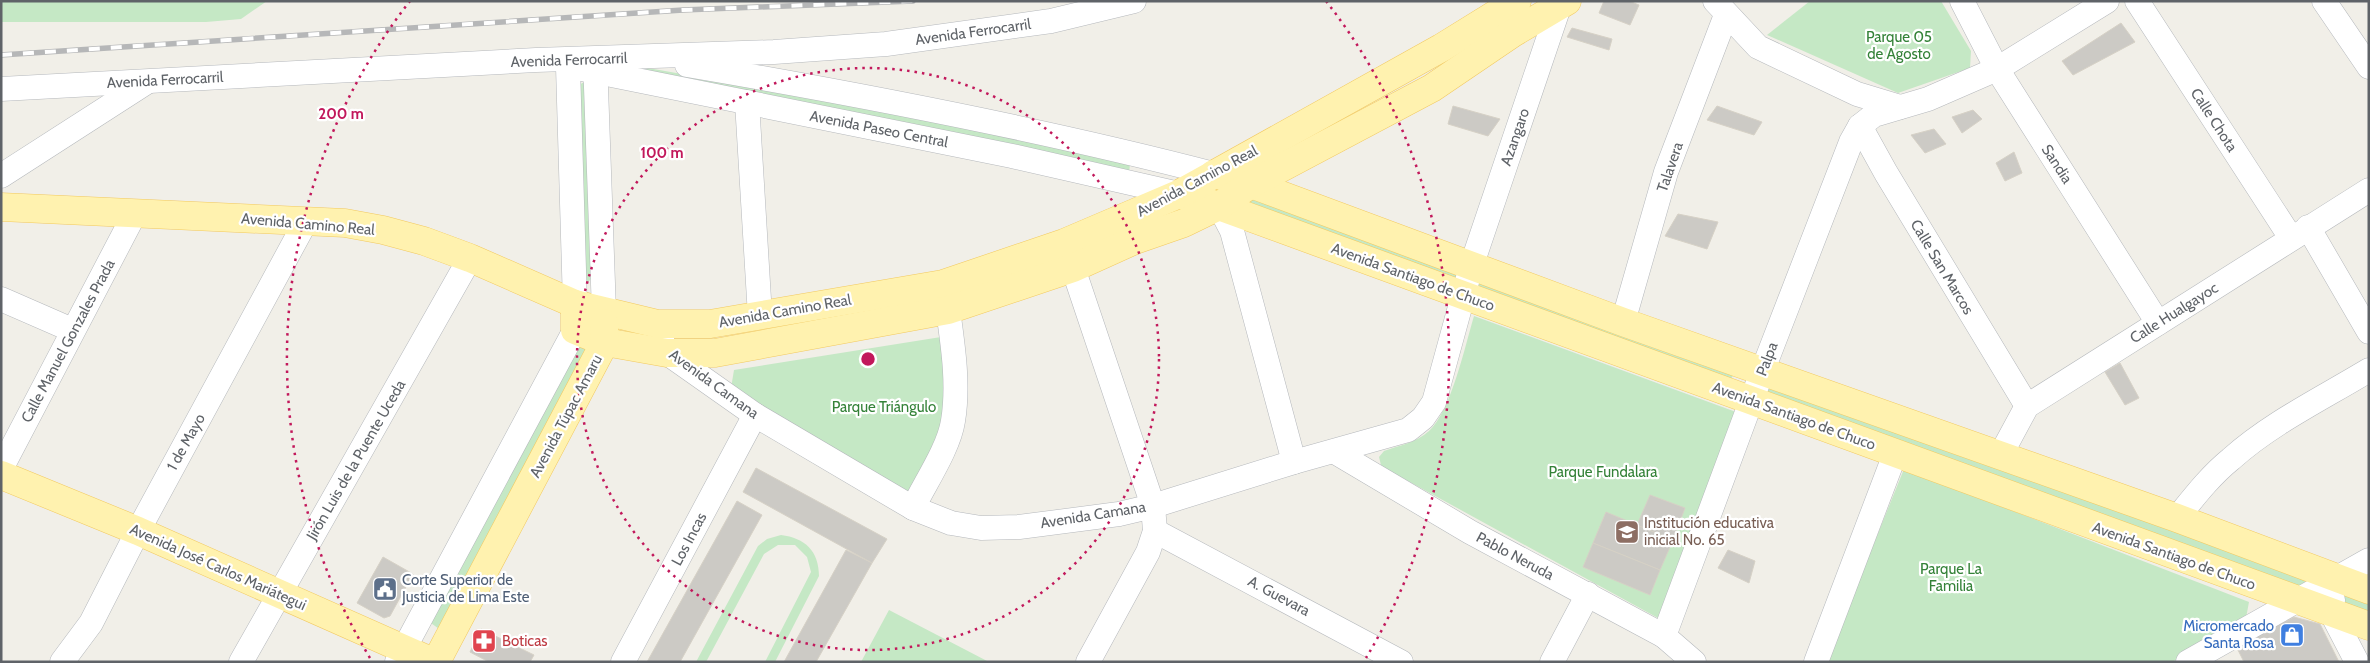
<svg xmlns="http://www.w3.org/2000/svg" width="2370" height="663" font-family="Cabin,sans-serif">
<rect width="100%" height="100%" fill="#f1efe8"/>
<g fill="#c5e8c5">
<polygon points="1,1 267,1 241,19 206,22 1,22"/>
<polygon points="1810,1 1941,1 1971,51 1970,68 1898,93 1767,35"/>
<polygon points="648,68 761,88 1128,160 1130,164 1129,173 638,70"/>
<polygon points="582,83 585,83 591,279 588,282 582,281 579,86"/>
<polygon points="1252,194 1736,368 1731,380 1242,208"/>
<path d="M1474 316 1736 412 1658 618 1386 469 1381 465 1379 457 1384 451C1400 445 1416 443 1429 431 1451 411 1465 346 1474 316Z"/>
<polygon points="941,337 945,383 944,417 915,496 731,388 734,370"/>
<polygon points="581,342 595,344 442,631 428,621"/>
<polygon points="1769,379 2306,581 2301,586 2289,586 1763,395"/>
<polygon points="1904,469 2249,602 2245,623 2172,662 1826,662"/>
<path d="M781 535C805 538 819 551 819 576L775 662H765L811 572 807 557 795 545H778L764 554 706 662H696L758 546 767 539Z"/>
<polygon points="2349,593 2369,600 2369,613 2345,604 2341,595"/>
<polygon points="889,610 989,662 861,662"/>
</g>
<g fill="#cccac5" stroke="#d6d1c6">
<polygon points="1604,1 1629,1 1639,5 1630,25 1599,13"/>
<polygon points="2121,23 2135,42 2073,75 2062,61"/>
<polygon points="1572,28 1612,39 1609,50 1567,37"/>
<polygon points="1453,106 1500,119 1488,136 1448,124"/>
<polygon points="1717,106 1762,122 1754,135 1707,120"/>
<polygon points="1973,110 1982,119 1962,133 1952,117"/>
<polygon points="1934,129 1946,144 1925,153 1911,135"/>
<polygon points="2014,152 2022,173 2005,181 1996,163"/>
<polygon points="1678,214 1718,222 1707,249 1665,236"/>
<polygon points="2120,363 2139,398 2125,405 2105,372"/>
<polygon points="756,468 887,539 872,563 743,492"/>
<polygon points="1650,495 1685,508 1673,540 1637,525"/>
<polygon points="737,501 762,515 680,662 647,662"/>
<polygon points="1606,512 1673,540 1660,570 1593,543"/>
<polygon points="1593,543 1660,570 1650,595 1583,567"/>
<polygon points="846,550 872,563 816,662 784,662"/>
<polygon points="1728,550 1755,561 1749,583 1718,568"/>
<polygon points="383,557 413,574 390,616 384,618 357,603"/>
<polygon points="2294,617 2320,624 2339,662 2244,662 2236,646"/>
<polygon points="481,629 534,655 530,662 489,662 470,652"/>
</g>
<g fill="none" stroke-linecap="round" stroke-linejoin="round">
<defs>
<g id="minor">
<polyline points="1715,1 1758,47 1857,94 1900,107"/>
<polyline points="1962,1 1997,69 2158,323"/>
<polyline points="2137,1 2291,238"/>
<polyline points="2324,1 2369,67"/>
<polyline points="595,59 604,312"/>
<path d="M687 65C864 95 1041 129 1214 174"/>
<polyline points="568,67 575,304"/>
<polyline points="577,68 1012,156 1179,194"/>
<polyline points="1,89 536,60 774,52 886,44 1051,21 1134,1"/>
<polyline points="747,102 760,316"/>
<polyline points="1860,126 1886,173 2027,406"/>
<polyline points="1,176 147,82"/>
<polyline points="1219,206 1232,231 1294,462"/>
<polyline points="2308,227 2369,332"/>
<polyline points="1073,268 1153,506 1155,531 1148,552 1088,662"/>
<polyline points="1,299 72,330"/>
<polyline points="1623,322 1666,172 1726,15"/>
<polyline points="664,345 667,353 755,415 913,508 951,523 981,528 1019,527 1119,514 1153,506 1294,462 1408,430 1423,418 1434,402 1471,267 1559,7"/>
<polyline points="1335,452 1470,532 1664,636 1694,662"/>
<polyline points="2000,456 2027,406 2369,190"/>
<polyline points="1,469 135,213"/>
<path d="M913 508C925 483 949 448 953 421 959 385 953 346 948 310"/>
<path d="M2177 518C2194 497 2210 476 2231 459 2271 423 2323 398 2369 370"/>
<polyline points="1155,531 1401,662"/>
<polyline points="2333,600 2331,612 2357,662"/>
<polyline points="1664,636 1762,372 1851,142 1860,126 1874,115 1928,99 1997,69 2107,1"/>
<polyline points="62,662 91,623 138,531 306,221"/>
<polyline points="241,662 470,258"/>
<polyline points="397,662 575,330"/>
<polyline points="623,662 755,415"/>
<polyline points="1552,662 1588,594"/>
<polyline points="1816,662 1895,454"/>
<polyline points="2188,662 2369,560"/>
</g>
<g id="major">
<polyline points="1214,174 1251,184 1623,322 2177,518 2369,590"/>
<polyline points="1179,194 1219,206 2369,626"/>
<polyline points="1,207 345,223 383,230 424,241 470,258 575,304 658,324 710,324 943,284 1064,243 1179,194 1441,48 1517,1"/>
<polyline points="575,304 575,330 605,342 667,353 715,353 948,310 1073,268 1135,240 1184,223 1219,206 1251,184 1432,88 1513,33 1567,1"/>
<polyline points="1,475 138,531 433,662"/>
<polyline points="436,662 605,342 604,323"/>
</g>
</defs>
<use href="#minor" stroke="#b5b8bc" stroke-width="25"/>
<use href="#major" stroke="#f2c960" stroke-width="29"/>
<use href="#minor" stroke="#fff" stroke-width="24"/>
<use href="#major" stroke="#fff2af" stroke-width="28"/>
<defs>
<polyline id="rail" points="1,55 683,10 913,1"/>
</defs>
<use href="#rail" stroke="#b6b7b8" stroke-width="5.5"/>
<use href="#rail" stroke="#fff" stroke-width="4" stroke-dasharray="11" stroke-linecap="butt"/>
</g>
<g fill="none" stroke="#c2185b" stroke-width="2.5" stroke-dasharray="2.5 5">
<circle cx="868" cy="359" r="291"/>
<path d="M370 658A581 581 0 0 1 410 1M1326 1A581 581 0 0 1 1366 658"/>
</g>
<defs>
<symbol id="school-square" viewBox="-11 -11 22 22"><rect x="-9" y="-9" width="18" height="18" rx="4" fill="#8d6e63" stroke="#fff"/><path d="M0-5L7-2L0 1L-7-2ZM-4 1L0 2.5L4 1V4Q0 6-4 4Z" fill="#fff"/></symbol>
<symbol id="civic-square" viewBox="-11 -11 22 22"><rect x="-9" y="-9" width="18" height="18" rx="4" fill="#5c6f8a" stroke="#fff"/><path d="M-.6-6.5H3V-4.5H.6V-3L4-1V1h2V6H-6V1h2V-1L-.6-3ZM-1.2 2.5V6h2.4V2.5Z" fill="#fff"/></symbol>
<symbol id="shop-square" viewBox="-11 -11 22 22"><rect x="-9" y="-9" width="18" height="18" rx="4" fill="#3f7fe0" stroke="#fff"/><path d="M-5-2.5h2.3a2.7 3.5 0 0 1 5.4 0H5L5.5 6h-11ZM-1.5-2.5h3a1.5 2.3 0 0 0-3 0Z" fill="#fff"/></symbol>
<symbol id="pharmacy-square" viewBox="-11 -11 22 22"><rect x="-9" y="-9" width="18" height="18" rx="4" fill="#e0444e" stroke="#fff"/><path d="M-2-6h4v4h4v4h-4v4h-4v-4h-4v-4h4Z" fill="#fff"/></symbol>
</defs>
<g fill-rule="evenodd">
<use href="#school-square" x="1613" y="518" width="28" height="28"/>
<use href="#civic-square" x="371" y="575" width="28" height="28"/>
<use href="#shop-square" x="2278" y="621" width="28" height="28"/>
<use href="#pharmacy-square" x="470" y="627" width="28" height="28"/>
</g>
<g text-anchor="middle" stroke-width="4.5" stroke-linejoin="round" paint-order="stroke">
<g font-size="15" fill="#5f6368" stroke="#fff">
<text transform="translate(973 32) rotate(-8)" y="5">Avenida Ferrocarril</text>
<text transform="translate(569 60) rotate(-2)" y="5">Avenida Ferrocarril</text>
<text transform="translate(165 80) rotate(-3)" y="5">Avenida Ferrocarril</text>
<text transform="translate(2214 120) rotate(57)" y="5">Calle Chota</text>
<text transform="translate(879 129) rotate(11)" y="5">Avenida Paseo Central</text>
<text transform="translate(1515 137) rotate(-71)" y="5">Azangaro</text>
<text transform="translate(2057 164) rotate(57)" y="5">Sandia</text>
<text transform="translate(1670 167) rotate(-71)" y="5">Talavera</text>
<text transform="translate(1197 181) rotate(-28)" y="5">Avenida Camino Real</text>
<text transform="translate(308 224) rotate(5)" y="5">Avenida Camino Real</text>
<text transform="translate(1942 267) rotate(59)" y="5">Calle San Marcos</text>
<text transform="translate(1413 277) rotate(20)" y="5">Avenida Santiago de Chuco</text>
<text transform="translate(785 311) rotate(-10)" y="5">Avenida Camino Real</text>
<text transform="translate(2174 313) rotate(-32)" y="5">Calle Hualgayoc</text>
<text transform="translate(68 341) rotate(-62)" y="5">Calle Manuel Gonzales Prada</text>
<text transform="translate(1767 359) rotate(-69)" y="5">Palpa</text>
<text transform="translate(714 384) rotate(36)" y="5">Avenida Camana</text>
<text transform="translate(566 416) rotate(-62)" y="5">Avenida Túpac Amaru</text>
<text transform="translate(1794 416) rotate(20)" y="5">Avenida Santiago de Chuco</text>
<text transform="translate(186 442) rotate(-61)" y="5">1 de Mayo</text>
<text transform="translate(356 460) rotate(-60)" y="5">Jirón Luis de la Puente Uceda</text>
<text transform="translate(1093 515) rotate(-9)" y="5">Avenida Camana</text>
<text transform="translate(689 539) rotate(-62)" y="5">Los Incas</text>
<text transform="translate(1515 556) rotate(28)" y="5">Pablo Neruda</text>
<text transform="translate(2174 556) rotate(20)" y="5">Avenida Santiago de Chuco</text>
<text transform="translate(218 567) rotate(24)" y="5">Avenida José Carlos Mariátegui</text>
<text transform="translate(1279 596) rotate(28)" y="5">A. Guevara</text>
</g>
<g font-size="15" fill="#348238" stroke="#fff">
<text x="1899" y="42">Parque 05<tspan x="1899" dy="17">de Agosto</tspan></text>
<text x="884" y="412">Parque Triángulo</text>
<text x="1603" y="477">Parque Fundalara</text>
<text x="1951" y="574">Parque La<tspan x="1951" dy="17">Familia</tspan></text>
</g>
<g font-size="15" fill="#785e54" stroke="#fff" text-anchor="start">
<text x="1644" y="528">Institución educativa<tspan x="1644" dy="17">inicial No. 65</tspan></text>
</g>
<g font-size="15" fill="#4e5e75" stroke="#fff" text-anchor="start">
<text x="402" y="585">Corte Superior de<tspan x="402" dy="17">Justicia de Lima Este</tspan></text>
</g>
<g font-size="15" fill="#366cbe" stroke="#fff" text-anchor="end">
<text x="2274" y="631">Micromercado<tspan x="2274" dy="17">Santa Rosa</tspan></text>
</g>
<g font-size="15" fill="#be3a42" stroke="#fff" text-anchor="start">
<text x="502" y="646">Boticas</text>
</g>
</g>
<circle cx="868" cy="359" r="8" fill="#c2185b" stroke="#fff" stroke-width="2.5"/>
<g font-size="15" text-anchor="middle" font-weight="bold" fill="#c2185b" stroke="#fff" stroke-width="4.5" stroke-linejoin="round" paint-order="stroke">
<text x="341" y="119">200 m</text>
<text x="662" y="158">100 m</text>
</g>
<rect width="2370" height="663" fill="none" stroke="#5f6368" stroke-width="5"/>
</svg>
